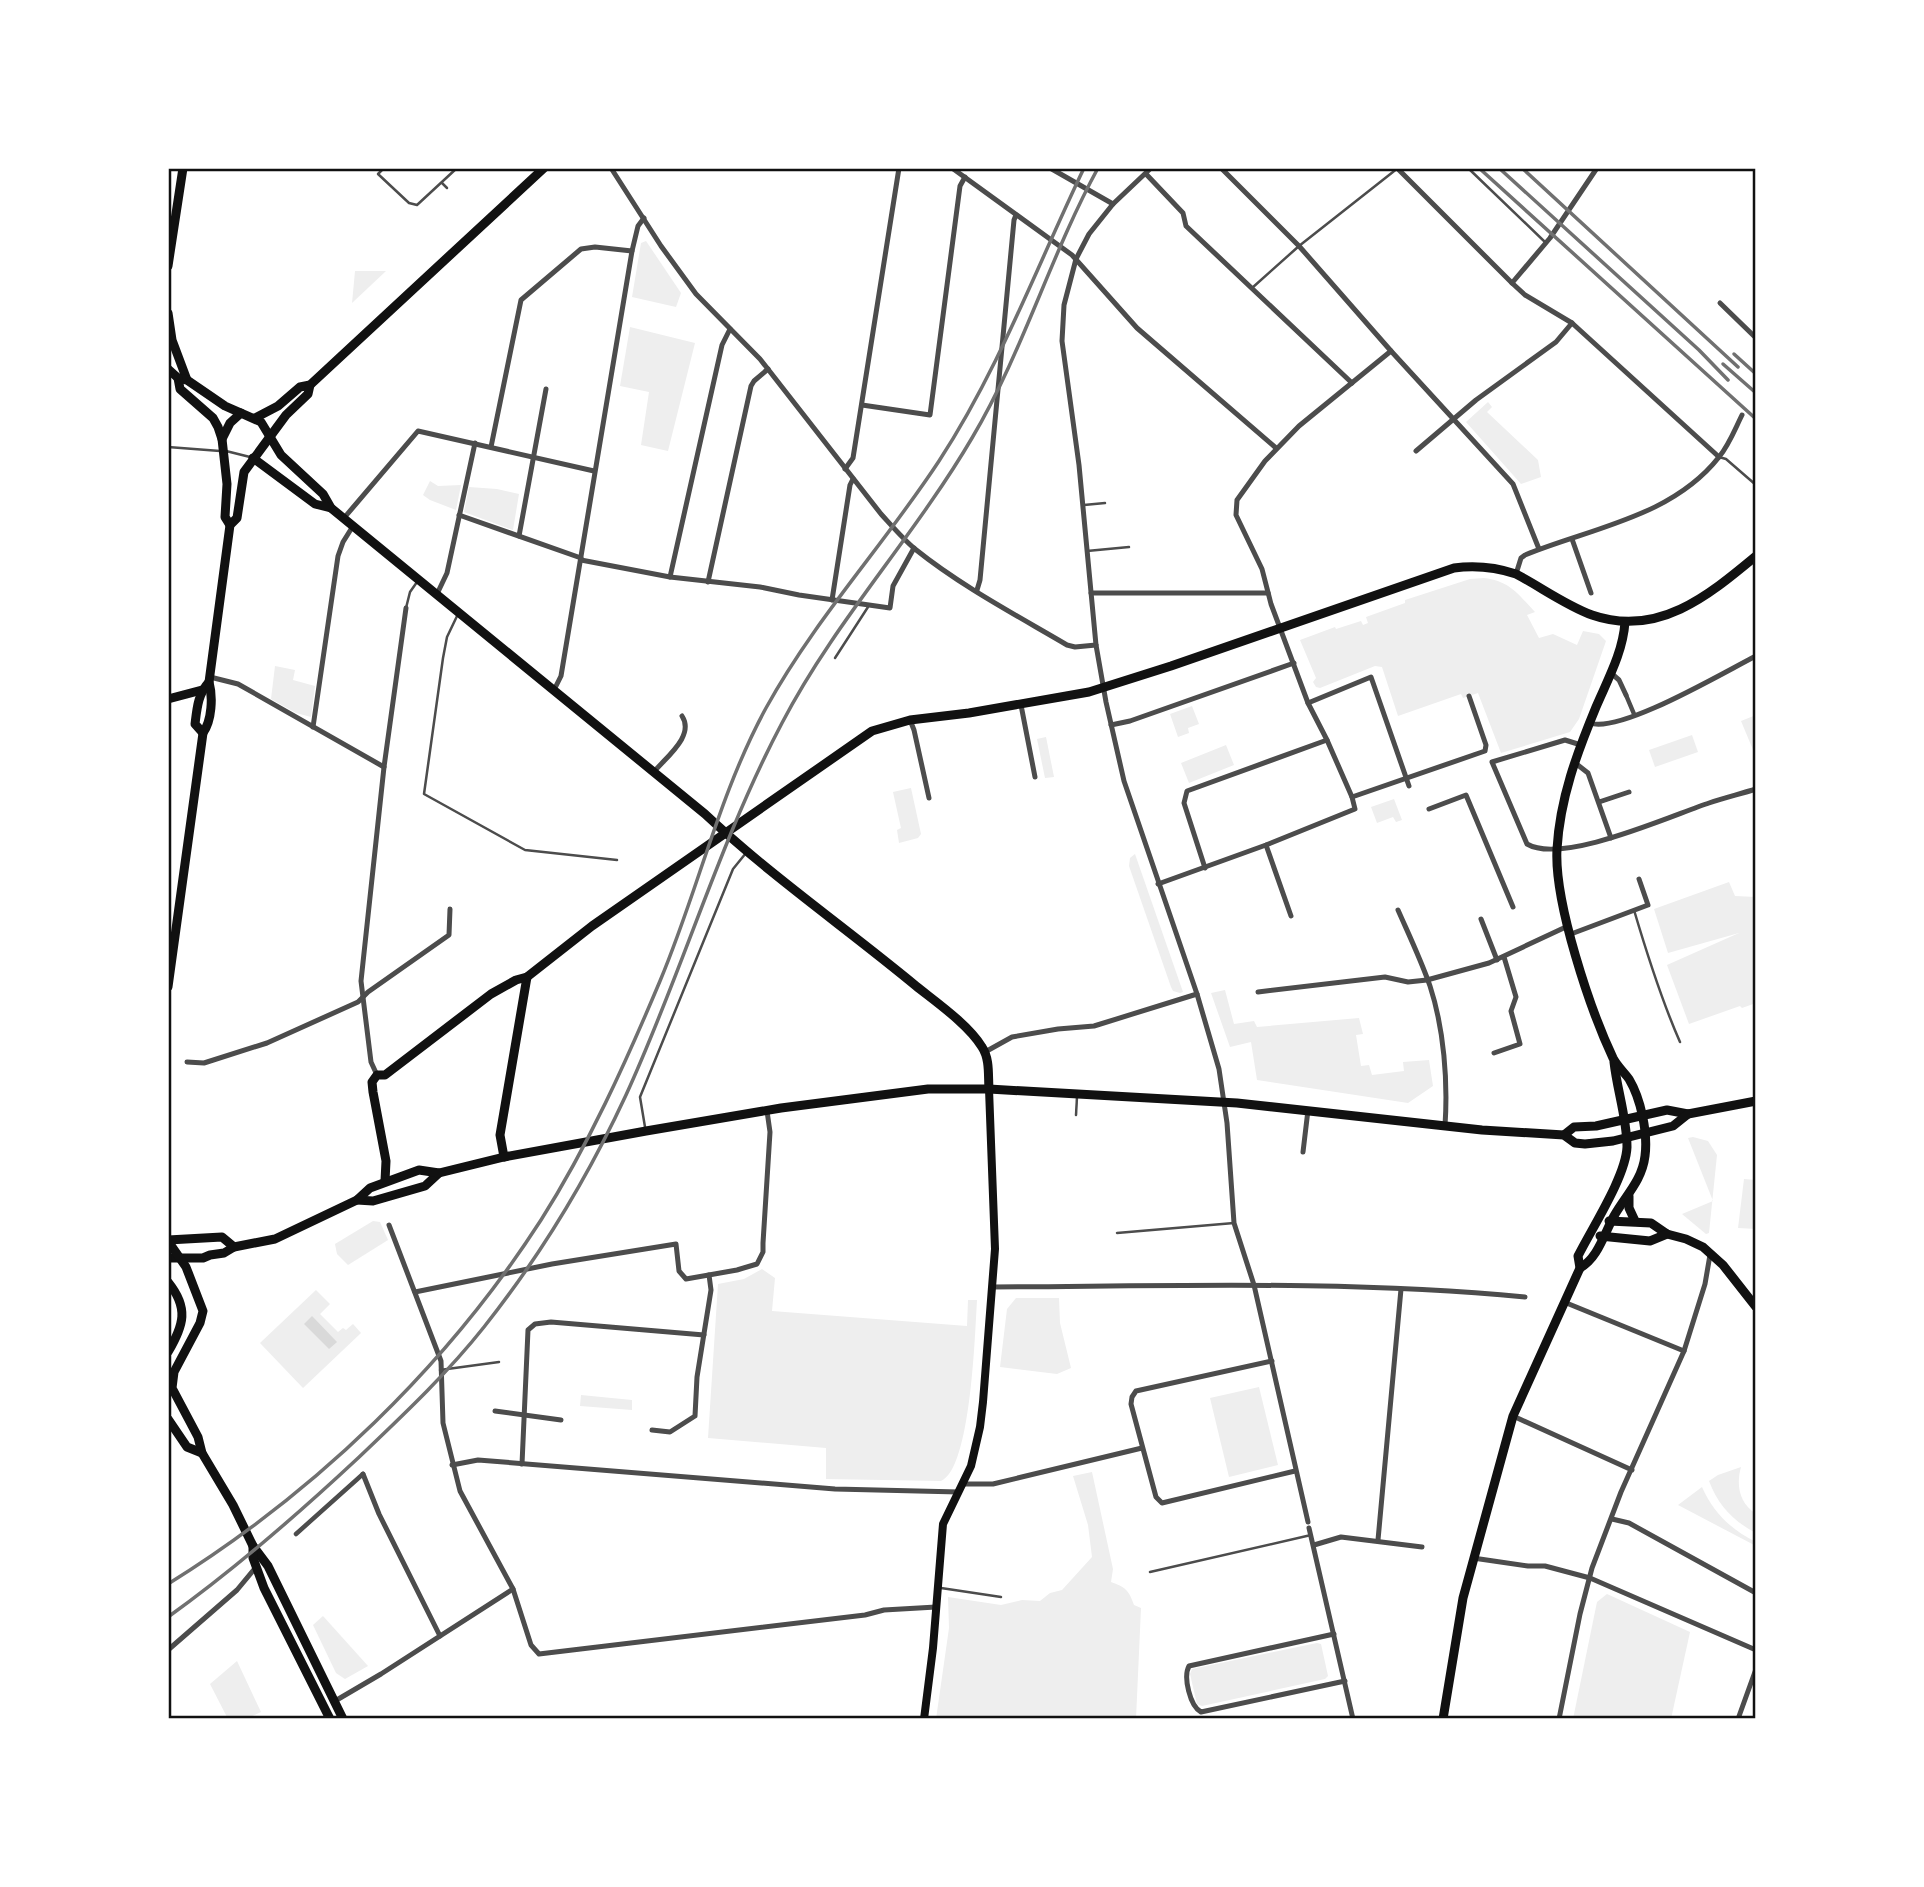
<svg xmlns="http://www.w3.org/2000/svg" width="1924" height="1887" font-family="Arial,sans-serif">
<rect width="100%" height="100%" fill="#fff"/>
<g fill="#eee">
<polygon points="646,241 681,293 676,307 632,297 641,243"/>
<polygon points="355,271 386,271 352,303"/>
<polygon points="630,327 695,343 668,451 641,445 649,392 620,386"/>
<polygon points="1488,402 1492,407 1487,412 1538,460 1541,477 1521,484 1466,422"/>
<polygon points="430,481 438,486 461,485 456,510 430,500 423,495"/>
<polygon points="469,487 497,489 519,494 513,530 464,512"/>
<path d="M1484 578C1510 581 1519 595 1535 612L1527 615 1539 638 1553 634 1577 645 1583 631 1599 634 1606 641 1579 719 1570 732 1501 753 1478 693 1463 698 1461 694 1398 716 1382 667 1375 666 1320 688 1316 687 1313 682 1316 678 1300 640 1335 627 1336 629 1361 621 1363 625 1368 623 1366 617 1405 603V600L1470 579Z"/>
<polygon points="275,666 295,670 293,680 315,686 311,717 296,713 271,699"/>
<polygon points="1192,706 1199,724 1188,728 1189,733 1178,737 1170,714"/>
<polygon points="1756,715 1756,757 1741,721"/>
<polygon points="1692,735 1698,752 1655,767 1649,750"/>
<polygon points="1046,737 1054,777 1045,778 1037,739"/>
<polygon points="1226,745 1234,765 1189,783 1181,763"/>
<polygon points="911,788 921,834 918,838 899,843 897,830 901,828 893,792"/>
<polygon points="1394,799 1402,820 1396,822 1393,817 1377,823 1371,807"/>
<polygon points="1135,854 1183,992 1180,993 1173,991 1171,987 1129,866 1130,858"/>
<polygon points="1729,882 1735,896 1756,897 1756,1003 1742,1008 1740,1006 1689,1024 1667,965 1739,933 1668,953 1654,909"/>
<polygon points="1225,990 1234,1024 1254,1021 1257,1027 1359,1018 1363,1034 1356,1035 1361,1066 1369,1065 1372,1075 1404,1071 1403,1062 1429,1060 1433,1086 1408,1103 1257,1080 1251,1042 1230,1047 1211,993"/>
<polygon points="1693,1137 1708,1141 1717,1155 1709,1233 1706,1234 1682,1214 1713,1201 1688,1138"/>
<polygon points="1744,1179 1756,1180 1756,1229 1738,1228"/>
<polygon points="373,1221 380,1222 388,1240 348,1265 337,1254 335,1244"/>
<path d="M762 1269 775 1278 772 1311 967 1326 968 1300H977C975 1333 971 1469 941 1481L826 1479V1448L708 1438 718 1284 744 1279Z"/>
<polygon points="316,1290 330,1304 320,1314 338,1332 343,1328 346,1330 353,1324 361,1333 303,1388 260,1343"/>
<polygon points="1016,1298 1059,1298 1060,1323 1071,1368 1057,1374 1000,1367 1007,1309"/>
<polygon points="1259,1387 1278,1465 1229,1477 1210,1398"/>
<polygon points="581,1395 632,1400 632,1410 580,1406"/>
<path d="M1741 1467C1736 1485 1739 1503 1756 1514V1533C1733 1521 1718 1505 1709 1481L1718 1475Z"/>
<path d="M1092 1472 1113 1569 1111 1582C1125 1587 1129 1590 1134 1605L1141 1608 1136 1719H936L949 1628 948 1597 1001 1605 1022 1600 1040 1601 1050 1593 1062 1590 1092 1557 1088 1525 1073 1476Z"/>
<path d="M1702 1487C1713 1512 1731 1530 1756 1542V1546L1678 1505Z"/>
<polygon points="1607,1594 1690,1632 1671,1719 1573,1719 1597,1602"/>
<polygon points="323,1616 368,1666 345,1679 336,1673 313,1625"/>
<polygon points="1317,1643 1321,1644 1328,1676 1325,1679 1202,1706 1197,1704 1190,1674 1192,1669"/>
<polygon points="237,1661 261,1712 246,1719 228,1719 210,1684"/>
</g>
<polygon fill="#d9d9d9" points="312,1316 337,1342 329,1349 304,1324"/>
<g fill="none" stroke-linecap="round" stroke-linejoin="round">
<g stroke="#4c4c4c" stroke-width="2.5">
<polyline points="384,168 378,174 409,203 417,205 457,168"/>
<polyline points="1468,168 1546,243"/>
<polyline points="442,183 447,188"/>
<polyline points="1252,288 1299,246 1398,168"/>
<polyline points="168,447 220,451"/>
<polyline points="226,451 250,457"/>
<polyline points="1719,457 1726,459 1756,485"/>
<polyline points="1084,505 1105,503"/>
<polyline points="1087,551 1129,547"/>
<polyline points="406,608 410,592 417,582"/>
<polyline points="458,614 447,637 443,658 424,794 525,850 617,860"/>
<polyline points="835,658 868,607"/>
<path d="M1634 910C1647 954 1661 999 1680 1042"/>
<polyline points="1076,1115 1077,1097"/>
<polyline points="645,1127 640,1097 733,869 746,853"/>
<polyline points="1117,1233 1234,1223"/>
<polyline points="440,1370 499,1362"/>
<polyline points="1150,1572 1311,1535"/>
<polyline points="941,1588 1001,1597"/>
</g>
<g stroke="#4c4c4c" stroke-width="4.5">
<polyline points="1626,695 1634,714"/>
<polyline points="296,1534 363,1474"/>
</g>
<g stroke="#4c4c4c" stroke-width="5">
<path d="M611 168 661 246 696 294 760 359 881 514C892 526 903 539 915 549 961 586 1016 615 1067 645L1075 647 1096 645"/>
<polyline points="952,168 1072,255 1137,328 1276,448"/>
<polyline points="1050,168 1113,204"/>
<polyline points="1151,168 1113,204 1089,234 1076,259 1064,305 1062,341 1079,465 1096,645 1106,702 1124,781 1197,994 1219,1069 1227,1123 1234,1223 1254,1285 1308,1522"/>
<polyline points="1221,168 1299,246 1391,351 1513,484 1539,549"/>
<polyline points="1397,168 1512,283 1525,295 1572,323 1719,457"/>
<polyline points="1146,174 1183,213 1186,226 1352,383"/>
<polyline points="1512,283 1550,238 1597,168"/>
<polyline points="1720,303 1756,338"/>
<polyline points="862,405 930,415 960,186 965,177"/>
<polyline points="491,447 521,300 581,249 595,247 632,251"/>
<polyline points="1416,451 1476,400 1556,342 1572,323"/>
<polyline points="845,469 853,458 899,168"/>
<polyline points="459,515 581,558"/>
<polyline points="344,518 418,431 594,471"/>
<polyline points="519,536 546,389"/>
<polyline points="1572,539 1591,593"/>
<polyline points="581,560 670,577 760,587 799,595 890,608 893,586 914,548"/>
<path d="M1516 574 1521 558 1525 555C1591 528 1672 517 1719 457 1729 445 1735 429 1742 415"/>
<polyline points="670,577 722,345 730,329"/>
<polyline points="708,582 751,386 754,381 768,369"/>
<polyline points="977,590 980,580 1014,220 1016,215"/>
<polyline points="1091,593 1268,593"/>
<polyline points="437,594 447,573 475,443"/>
<polyline points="832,600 850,485 853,479"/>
<polyline points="1611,673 1619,680 1626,695"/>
<polyline points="210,677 238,684 384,767"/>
<polyline points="554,690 561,676 632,251 638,226 644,218"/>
<polyline points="1308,703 1371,677 1409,786"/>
<polyline points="1021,705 1035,777"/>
<polyline points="910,720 914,730 929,798"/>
<path d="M1590 723C1620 734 1724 672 1756 656"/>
<polyline points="1111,725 1130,721 1294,663"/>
<polyline points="313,727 338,556 343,542 353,526"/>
<path d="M1581 745 1565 740 1492 762 1527 844C1562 865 1670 816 1709 803 1724 798 1740 794 1756 789"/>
<polyline points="1574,762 1588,773 1611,838"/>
<path d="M653 773C666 757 695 736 682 716"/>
<polyline points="1352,797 1485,751 1486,745 1469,696"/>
<polyline points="1599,802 1629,792"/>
<polyline points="1429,809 1466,795 1513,907"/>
<polyline points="1266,845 1291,916"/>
<polyline points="1205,868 1184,803 1187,791 1327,740"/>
<polyline points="1158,884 1266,845 1355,809 1352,797 1327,740 1308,703 1271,604 1262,569 1236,515 1237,500 1265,461 1299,426 1391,351"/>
<path d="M1398 910C1409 935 1421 960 1430 986 1444 1029 1448 1081 1445 1126"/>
<polyline points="1481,919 1497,960"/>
<polyline points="1571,934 1648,905 1639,879"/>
<polyline points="1258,992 1385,977 1408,982 1427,980 1489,963 1568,926"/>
<polyline points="985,1052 1012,1037 1058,1029 1094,1026 1197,994"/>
<polyline points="1494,1053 1520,1044 1511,1011 1516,997 1504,957"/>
<polyline points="187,1062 204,1063 267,1043 358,1002 368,992 449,935 450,909"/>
<polyline points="377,1075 371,1062 361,981 384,767 406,608"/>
<polyline points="1303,1152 1308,1110"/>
<polyline points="389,1225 441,1361 443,1423 460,1491 513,1589 531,1645 539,1654 865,1615 884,1610 936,1607"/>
<path d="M993 1287C1171 1286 1349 1280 1525 1297"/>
<polyline points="415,1292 552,1264 676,1244 679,1271 686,1279 737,1270 757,1264 763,1252 763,1243 770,1132 767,1111"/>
<polyline points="1564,1302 1684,1351"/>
<polyline points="1272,1361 1136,1391 1132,1397 1131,1404 1156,1497 1162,1503 1295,1471"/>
<polyline points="495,1411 561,1420"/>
<polyline points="1513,1416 1632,1470"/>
<polyline points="652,1430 670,1432 695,1416 697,1377 711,1290 709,1275"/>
<polyline points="522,1464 528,1330 535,1324 551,1322 704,1335"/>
<polyline points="452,1465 478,1460 835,1489 959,1492"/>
<polyline points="363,1474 379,1514 440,1636"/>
<polyline points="963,1484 993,1484 1142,1448"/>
<polyline points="1612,1519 1629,1523 1756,1593"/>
<polyline points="1309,1528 1353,1719"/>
<polyline points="1378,1540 1401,1289"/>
<polyline points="1314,1545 1341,1537 1422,1547"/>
<polyline points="1473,1558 1528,1566 1545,1566 1590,1578 1756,1650"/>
<path d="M1334 1634 1189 1666C1183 1677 1190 1706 1201 1712L1345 1681"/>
<polyline points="168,1650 237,1590 256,1567"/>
<polyline points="335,1701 381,1674 513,1589"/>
<polyline points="1559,1719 1580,1614 1592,1568 1621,1492 1684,1351 1705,1284 1710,1255"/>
<polyline points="1738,1719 1756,1669"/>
</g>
<polyline stroke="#111" stroke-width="8" points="924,1719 933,1648 943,1524 971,1466 980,1427 983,1402 995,1249 989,1089"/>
<g stroke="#111" stroke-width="9">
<polyline points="168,266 183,168"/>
<polyline points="168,313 172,340 187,380"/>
<path d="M168 369 178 378 187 380 225 406 261 422 281 455 323 494 331 508 705 814C771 876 846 928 916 986 936 1002 969 1025 982 1047 990 1059 988 1075 989 1089"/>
<polyline points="178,378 180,389 213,418 218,427 222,439 227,484 225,517 230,525"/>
<polyline points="255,418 278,406 300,387 310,385 544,168"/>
<polyline points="222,439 230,423 241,413"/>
<polyline points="253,458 315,504 331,508"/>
<polyline points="168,699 202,690"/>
<path d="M203 733 195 724C197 708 198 694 209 682"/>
<path d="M168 987 203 733C212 720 213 697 209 682L230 525 237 518 244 472 286 415 308 394 310 385"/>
<polyline points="1564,1135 1574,1127 1596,1126 1667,1110 1688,1114 1756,1101"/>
<polyline points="504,1157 500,1135 527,977"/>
<path d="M385 1181 386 1161 373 1092 372 1082 377 1075H385L491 994 516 980 527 977 592 926 872 731 910 720 969 713 1089 692 1171 666 1454 568C1476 565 1495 567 1516 574 1541 587 1565 605 1592 615 1658 638 1709 595 1756 556"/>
<polyline points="1629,1196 1629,1208 1635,1221"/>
<polyline points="357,1200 373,1201 425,1186 439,1173"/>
<polyline points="1609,1221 1651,1223 1667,1234 1686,1239 1703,1247 1723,1265 1756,1307"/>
<polyline points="1600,1236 1650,1241 1667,1234"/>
<polyline points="168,1240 222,1237 234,1247"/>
<polyline points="168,1258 203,1258 210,1255 224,1253 234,1247 275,1239 357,1200 370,1188 419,1170 439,1173 504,1157 646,1131 781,1108 928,1089 989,1089 1237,1103 1482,1130 1564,1135 1575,1143 1585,1144 1613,1141 1673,1126 1688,1114"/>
<path d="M1580 1268C1598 1258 1604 1234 1614 1216 1625 1196 1642 1181 1645 1156 1648 1133 1641 1099 1629 1079 1624 1072 1617 1066 1613 1058 1590 1009 1554 902 1557 849 1560 798 1577 753 1596 707 1608 679 1623 652 1625 622"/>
<path d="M1443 1719 1463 1598 1513 1416 1580 1268 1578 1256C1592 1228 1626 1176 1627 1147 1627 1118 1617 1090 1614 1062"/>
</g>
<g stroke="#111" stroke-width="9">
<polyline points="168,1241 186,1267 203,1311 200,1323 174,1372 172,1388 198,1437 202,1453 233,1505 253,1546 268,1566 343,1719"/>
<path d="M168 1282C189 1308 184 1325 168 1352"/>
<polyline points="168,1419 187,1447 202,1453"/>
<polyline points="253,1546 253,1558 264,1588 330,1719"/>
</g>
<g stroke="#707070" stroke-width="3.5">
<polyline points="1479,168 1756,419"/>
<polyline points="1499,168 1699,350 1728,380"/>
<polyline points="1522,168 1738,367"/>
<polyline points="1734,354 1756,374"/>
<polyline points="1723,364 1756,393"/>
<path d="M168 1584C316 1492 447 1366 541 1220 588 1146 626 1062 660 981 698 891 719 794 766 708 815 619 884 545 939 461 999 369 1037 266 1084 168"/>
<path d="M168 1617C235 1569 297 1515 357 1459 401 1417 446 1375 484 1327 541 1255 588 1177 626 1095 682 973 719 842 782 723 835 621 914 537 972 438 1023 352 1050 256 1098 168"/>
</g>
</g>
<rect width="1924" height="1887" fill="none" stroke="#ffffff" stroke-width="340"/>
<rect x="170" y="170" width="1584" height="1547" fill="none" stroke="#111" stroke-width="2.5"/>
</svg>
